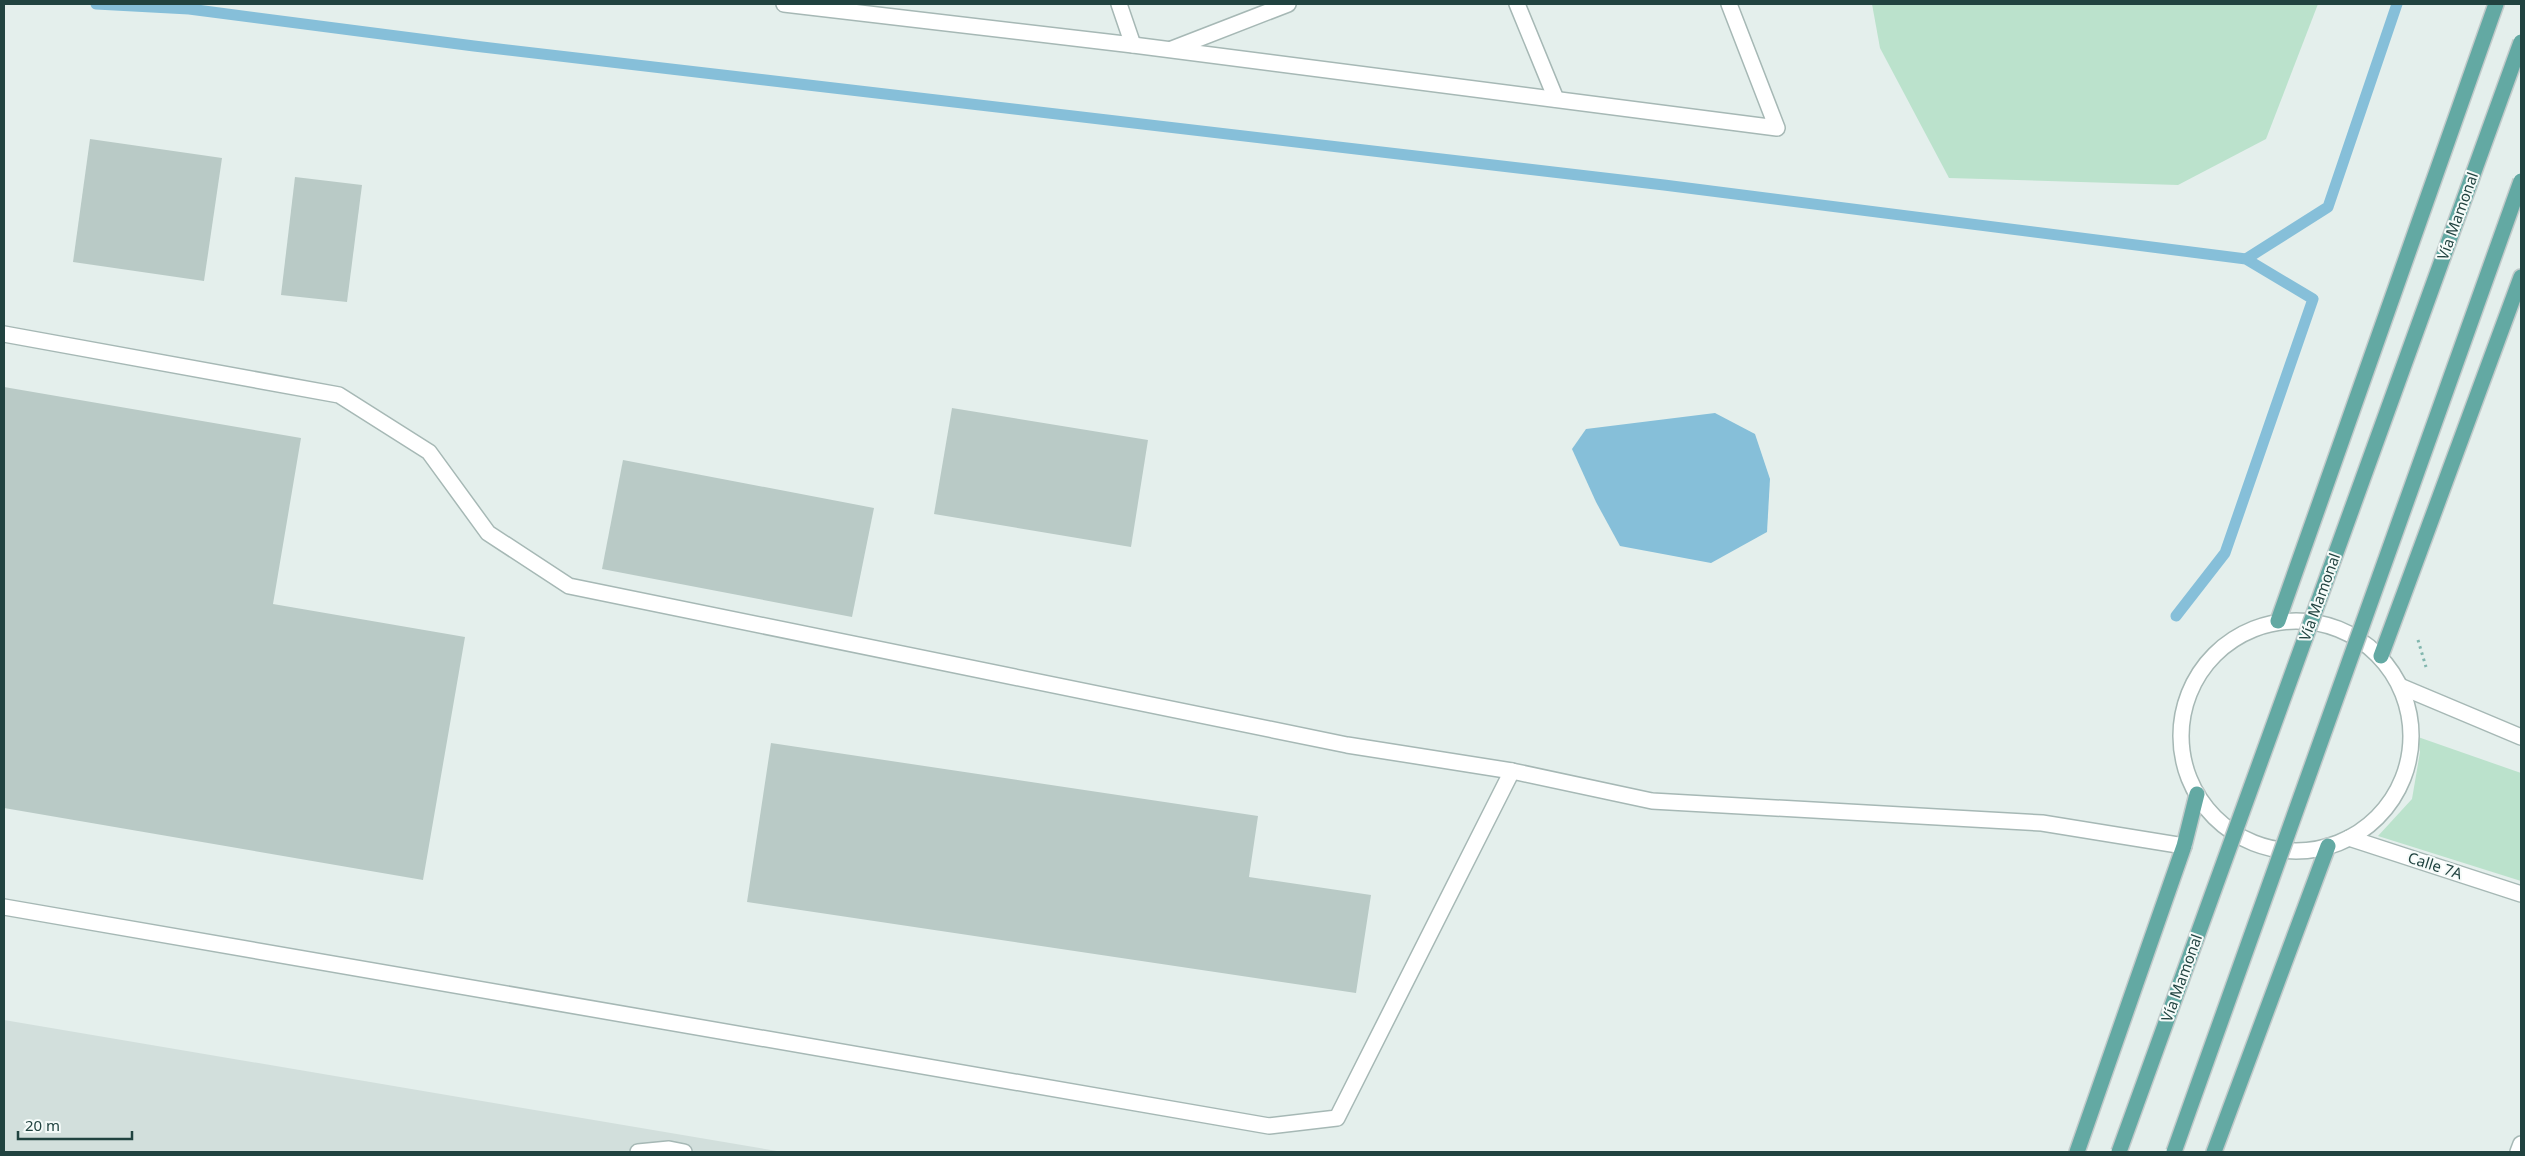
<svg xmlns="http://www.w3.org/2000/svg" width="2525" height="1156" font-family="'Noto Sans',sans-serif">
<rect width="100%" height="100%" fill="#e4efec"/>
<polygon fill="#d2dfdc" points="4,1020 783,1152 4,1152"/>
<g fill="#bbe2cc">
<polygon points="1872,4 2318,4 2266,139 2178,185 1949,178 1880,48"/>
<polygon points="2418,737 2521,773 2521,881 2378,836 2412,799 2420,752"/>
</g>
<polygon fill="#86bfd9" points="1715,413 1755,434 1770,479 1767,532 1711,563 1620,546 1596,502 1572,449 1586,429"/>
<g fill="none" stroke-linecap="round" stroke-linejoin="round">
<g stroke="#86bfd9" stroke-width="11">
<polyline points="96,4 189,9 474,46 1664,185 2246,259 2313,299 2225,553 2176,616"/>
<polyline points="2246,259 2328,207 2397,4"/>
</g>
</g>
<g fill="#b9cac6">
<polygon points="90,139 222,158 204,281 73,262"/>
<polygon points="295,177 362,185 347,302 281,295"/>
<polygon points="4,387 301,438 273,604 465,637 423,880 4,808"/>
<polygon points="952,408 1148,440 1131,547 934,514"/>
<polygon points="623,460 874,508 852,617 602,569"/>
<polygon points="771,743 1258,816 1249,877 1371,895 1356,993 747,902"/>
</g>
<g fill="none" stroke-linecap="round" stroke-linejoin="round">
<defs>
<g id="minor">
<polyline points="784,4 1133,45 1777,128 1729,4"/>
<polyline points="1119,4 1133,45"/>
<polyline points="1517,4 1556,99"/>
<polyline points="1172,49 1288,4"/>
<polyline points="4,334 339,395 429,452 488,533 569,586 1347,745 1512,771 1652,801 2042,823 2184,846"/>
<circle cx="2296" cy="736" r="115"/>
<polyline points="2402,687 2521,737"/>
<polyline points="2349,838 2521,894"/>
<polyline points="4,907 1269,1126 1337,1118 1512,771"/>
<polyline points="638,1152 669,1149 684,1152"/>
<polyline points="2518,1152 2521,1144"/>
</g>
<g id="major">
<polyline points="2278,621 2496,4"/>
<polyline points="2381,656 2521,277"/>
<polyline points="2077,1152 2184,846 2197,794"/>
<polyline points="2214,1152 2328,846"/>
</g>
</defs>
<use href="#minor" stroke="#a6b8b5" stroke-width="18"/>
<use href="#major" stroke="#c1caca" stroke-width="18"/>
<polyline stroke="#81b6ae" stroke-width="3" stroke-dasharray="2.5 4" stroke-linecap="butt" points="2418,640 2426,667"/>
<use href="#minor" stroke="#fff" stroke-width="15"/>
<use href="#major" stroke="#63a9a3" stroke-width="15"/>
<defs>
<g id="major-bridge">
<polyline points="2119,1152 2521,42"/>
<polyline points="2174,1152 2521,181"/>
</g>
</defs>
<use href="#major-bridge" stroke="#c1caca" stroke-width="18" stroke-linecap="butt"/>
<use href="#major-bridge" stroke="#63a9a3" stroke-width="15"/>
</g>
<g text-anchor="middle" stroke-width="4" stroke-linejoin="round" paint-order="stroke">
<g font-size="15" fill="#214340" stroke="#f5fbf9">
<text transform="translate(2458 216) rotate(-70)" y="5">Vía Mamonal</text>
<text transform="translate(2320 597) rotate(-70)" y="5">Vía Mamonal</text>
<text transform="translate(2435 866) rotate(18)" y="5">Calle 7A</text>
<text transform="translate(2182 978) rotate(-70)" y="5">Vía Mamonal</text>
</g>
</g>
<rect width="2525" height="1156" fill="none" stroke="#214340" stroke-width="10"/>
<path d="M18 1131v8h114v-8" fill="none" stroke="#214340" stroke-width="2.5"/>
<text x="25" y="1131" font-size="15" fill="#214340" stroke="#f5fbf9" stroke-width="4" paint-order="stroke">20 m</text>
</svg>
